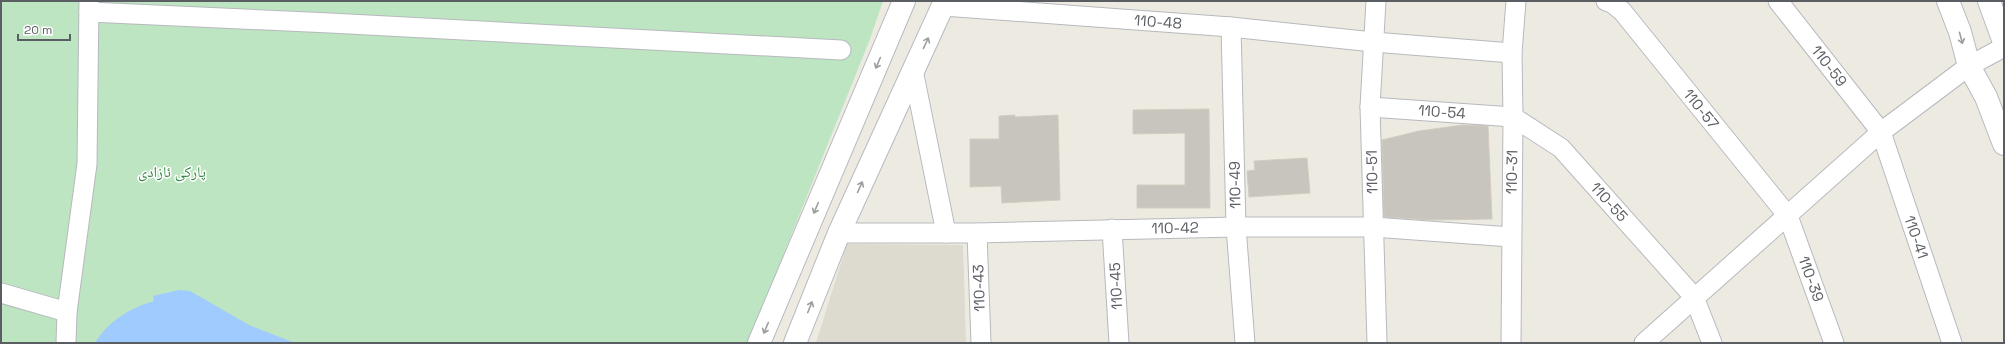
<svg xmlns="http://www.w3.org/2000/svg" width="2005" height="344" font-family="'Space Grotesk','Noto Naskh Arabic',sans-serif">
<rect width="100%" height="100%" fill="#edebe1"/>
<polygon fill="#dddacf" points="847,244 963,245 966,343 816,343"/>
<polygon fill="#bde5c1" points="1,1 883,1 870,39 748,343 1,343"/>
<path fill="#9fcbff" d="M179 290 190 291 249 325 295 343H95C108 321 130 308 154 301L153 296Z"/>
<g fill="#c8c5be" stroke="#d1cdc0">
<polygon points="1209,109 1210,208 1137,208 1137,185 1185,185 1185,133 1133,134 1133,110"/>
<polygon points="1015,115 1015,117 1058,115 1060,200 1002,203 1001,186 970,187 970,139 999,139 999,116"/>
<polygon points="1463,125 1488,126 1492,219 1431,220 1384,217 1382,140 1419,131"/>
<polygon points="1307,158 1310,193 1249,197 1247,171 1255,170 1254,161"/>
</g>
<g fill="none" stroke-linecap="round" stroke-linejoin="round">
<defs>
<g id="street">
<polyline points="1376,1 1370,107 1377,343"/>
<polyline points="1606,1 1612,3 1622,11 1788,216 1834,343"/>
<polyline points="1778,1 1881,132 1952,343"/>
<polyline points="943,6 1231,27 1373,42 1512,53"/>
<polyline points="89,12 330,23 841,50"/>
<polyline points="1231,27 1236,227 1245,343"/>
<polyline points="913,70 946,233"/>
<polyline points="1370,107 1513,117 1561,148 1694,297 1712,343"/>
<polyline points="1112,229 1119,343"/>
<polyline points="839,233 977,233 1236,227 1373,227 1511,237"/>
<polyline points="977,233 981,343"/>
<polyline points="1,293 67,312"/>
<polyline points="66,343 67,312 87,164 89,1"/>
<polyline points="1511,343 1513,117 1512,53 1516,1"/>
<polyline points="1644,343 1881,132 1969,66 2004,47"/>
</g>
<g id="secondary">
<polyline points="1948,1 1960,32 1969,66 1986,97 2004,144"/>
<polyline points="1989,1 2004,42"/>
<polyline points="759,343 904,1"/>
<polyline points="795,343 839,233 945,1"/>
</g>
</defs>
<use href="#street" stroke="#b7b9be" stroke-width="21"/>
<use href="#secondary" stroke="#b7bac0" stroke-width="24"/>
<use href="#street" stroke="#fff" stroke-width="19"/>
<use href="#secondary" stroke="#fff" stroke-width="22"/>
</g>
<defs><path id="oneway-shaft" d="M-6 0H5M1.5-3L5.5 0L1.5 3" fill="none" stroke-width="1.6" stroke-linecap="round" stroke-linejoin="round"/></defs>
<g stroke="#9c9ea1">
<use href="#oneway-shaft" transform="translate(1961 38) rotate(75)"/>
<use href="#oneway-shaft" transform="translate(926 43) rotate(-65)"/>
<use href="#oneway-shaft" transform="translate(878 63) rotate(113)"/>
<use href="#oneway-shaft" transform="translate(860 187) rotate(-66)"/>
<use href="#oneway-shaft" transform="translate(816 208) rotate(113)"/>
<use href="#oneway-shaft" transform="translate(810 307) rotate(-68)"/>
<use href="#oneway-shaft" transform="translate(766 328) rotate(113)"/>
</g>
<g text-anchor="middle" stroke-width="3" stroke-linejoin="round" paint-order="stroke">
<g font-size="15" fill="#5a5d62" stroke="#fff">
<text transform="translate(1158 22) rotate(4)" y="5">110-48</text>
<text transform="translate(1829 66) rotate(52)" y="5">110-59</text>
<text transform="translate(1701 109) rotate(51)" y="5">110-57</text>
<text transform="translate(1442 112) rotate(4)" y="5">110-54</text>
<text transform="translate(1372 172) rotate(-91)" y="5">110-51</text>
<text transform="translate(1512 172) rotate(-89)" y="5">110-31</text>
<text transform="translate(1235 185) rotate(-91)" y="5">110-49</text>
<text transform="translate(1609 202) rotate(48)" y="5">110-55</text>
<text transform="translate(1175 228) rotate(-1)" y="5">110-42</text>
<text transform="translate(1916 237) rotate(71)" y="5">110-41</text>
<text transform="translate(1811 279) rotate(70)" y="5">110-39</text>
<text transform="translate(1116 286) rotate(-93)" y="5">110-45</text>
<text transform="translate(979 288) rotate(-92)" y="5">110-43</text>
</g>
<g font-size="15" fill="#358641" stroke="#fff">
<text x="172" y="177">پارکی ئازادی</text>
</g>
</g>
<rect width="2005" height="344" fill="none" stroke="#5a5d62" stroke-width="4"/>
<path d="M18 34v6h52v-6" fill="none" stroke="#5a5d62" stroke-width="2"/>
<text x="24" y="34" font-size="12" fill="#5a5d62" stroke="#ffffff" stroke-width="3" paint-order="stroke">20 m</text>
</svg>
